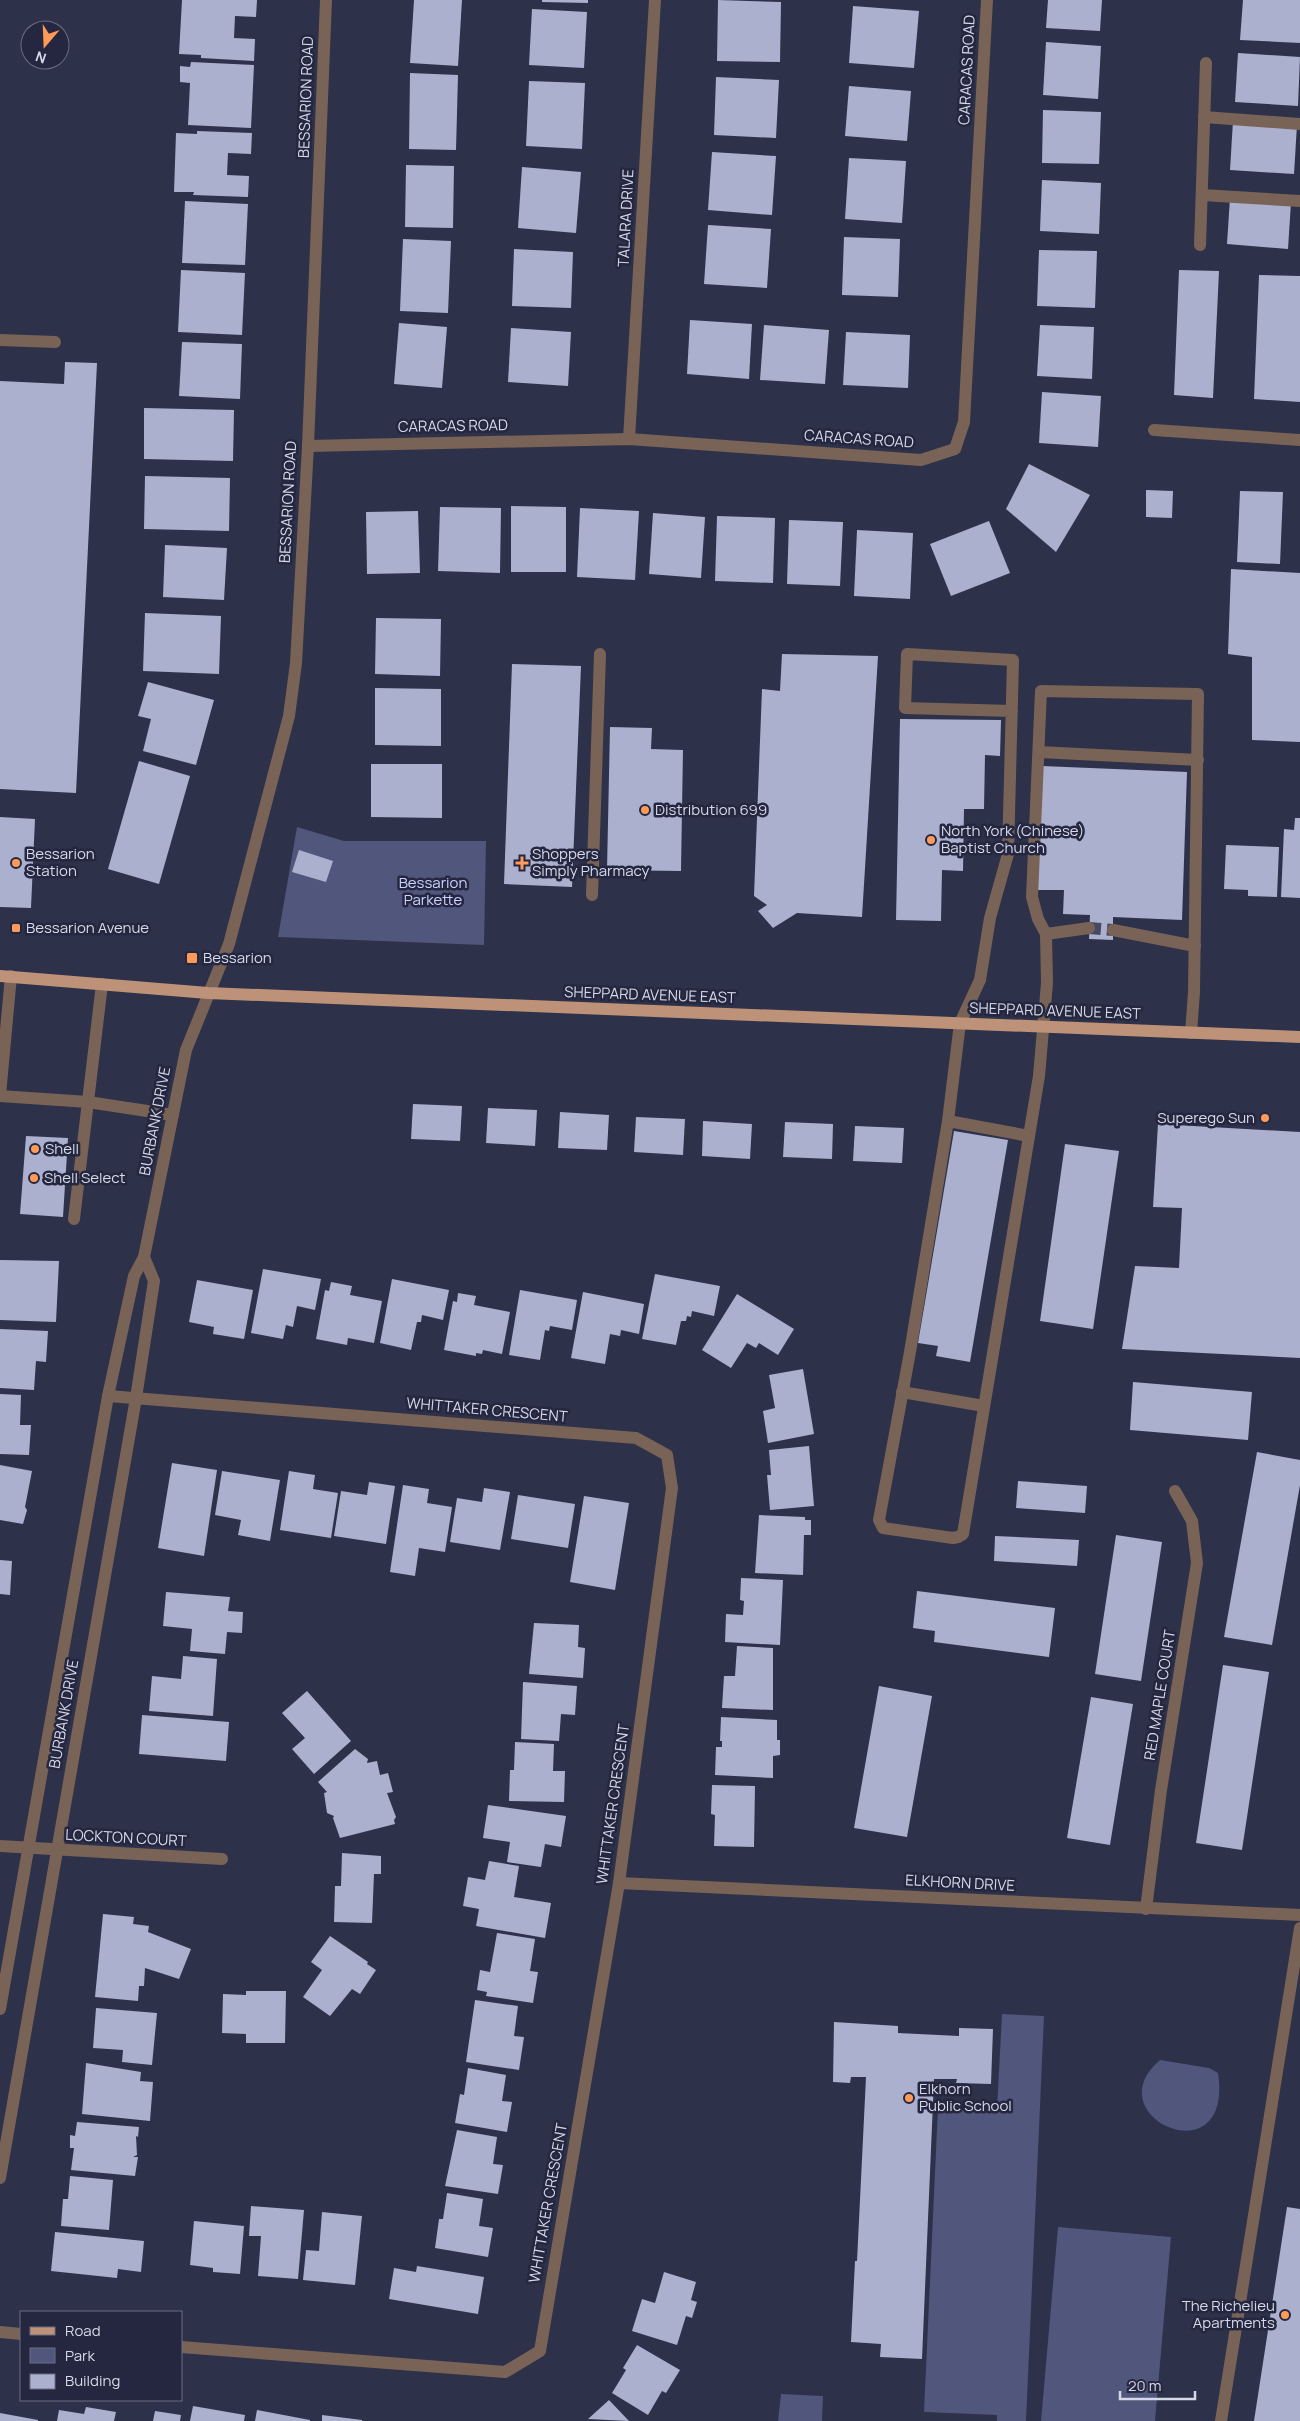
<svg xmlns="http://www.w3.org/2000/svg" width="1300" height="2421" font-family="Manrope,sans-serif">
<rect width="100%" height="100%" fill="#2d3149"/>
<g fill="#51567c">
<polygon points="297,827 344,841 486,841 484,945 278,937"/>
<polygon points="1002,2014 1044,2016 1026,2421 997,2421 997,2415 924,2412 938,2107 997,2109"/>
<path d="M1160 2060 1209 2068 1218 2073C1234 2179 1093 2117 1160 2060Z"/>
<polygon points="1058,2227 1171,2237 1155,2421 1041,2421"/>
<polygon points="781,2394 823,2396 822,2421 778,2421"/>
</g>
<g fill="#abb0cf">
<polygon points="182,0 257,0 256,17 235,16 234,38 255,39 254,61 201,58 201,55 179,54"/>
<polygon points="414,0 462,0 458,66 410,63"/>
<polygon points="542,0 588,0 588,3 542,2"/>
<polygon points="718,0 781,2 780,62 717,61"/>
<polygon points="1048,0 1102,0 1100,31 1046,28"/>
<polygon points="1243,0 1300,0 1300,43 1240,40"/>
<polygon points="853,6 919,11 914,68 849,63"/>
<polygon points="532,9 587,12 584,68 529,65"/>
<polygon points="1046,42 1101,46 1098,99 1043,95"/>
<polygon points="1238,53 1300,57 1298,106 1235,102"/>
<polygon points="191,62 254,65 251,128 188,125 190,83 180,82 180,66 190,67"/>
<polygon points="410,73 458,75 456,150 409,149"/>
<polygon points="716,77 779,80 776,138 714,135"/>
<polygon points="529,81 585,83 582,149 526,146"/>
<polygon points="849,86 911,91 907,141 845,136"/>
<polygon points="1043,110 1101,112 1099,164 1042,163"/>
<polygon points="1233,121 1297,125 1294,174 1230,170"/>
<polygon points="197,131 252,133 251,154 228,153 227,175 249,176 248,197 193,195 194,192 174,192 176,133 197,134"/>
<polygon points="712,152 776,156 772,215 708,210"/>
<polygon points="849,158 906,161 902,223 845,219"/>
<polygon points="406,165 454,166 453,228 405,227"/>
<polygon points="522,167 581,172 576,233 518,228"/>
<polygon points="1042,180 1101,183 1099,234 1040,231"/>
<polygon points="1230,198 1291,202 1288,249 1227,244"/>
<polygon points="185,201 248,204 245,265 182,263"/>
<polygon points="708,225 771,229 767,288 704,284"/>
<polygon points="844,237 900,239 898,297 842,295"/>
<polygon points="403,239 451,241 448,313 400,311"/>
<polygon points="514,249 573,252 571,308 512,306"/>
<polygon points="1039,250 1097,251 1095,308 1037,306"/>
<polygon points="181,270 245,273 242,335 178,332"/>
<polygon points="1179,270 1219,271 1213,398 1174,395"/>
<polygon points="1259,275 1300,276 1300,402 1254,399"/>
<polygon points="690,320 752,324 749,379 687,374"/>
<polygon points="399,323 447,327 442,388 394,384"/>
<polygon points="764,325 829,330 825,384 760,380"/>
<polygon points="1040,325 1094,327 1092,379 1037,376"/>
<polygon points="511,328 571,332 568,386 508,382"/>
<polygon points="846,332 910,335 908,388 843,385"/>
<polygon points="182,342 242,344 240,399 179,396"/>
<polygon points="65,362 97,363 76,793 0,789 0,381 64,384"/>
<polygon points="1042,392 1101,396 1098,447 1039,443"/>
<polygon points="144,408 234,410 233,461 144,459"/>
<polygon points="1029,464 1090,495 1056,552 1006,509"/>
<polygon points="145,476 230,478 229,531 144,529"/>
<polygon points="1146,490 1173,491 1172,518 1146,517"/>
<polygon points="1240,491 1283,492 1280,564 1237,562"/>
<polygon points="511,506 566,507 566,572 511,572"/>
<polygon points="440,507 501,508 500,573 438,571"/>
<polygon points="580,508 639,511 635,580 577,577"/>
<polygon points="418,511 420,573 367,574 366,512"/>
<polygon points="653,513 705,517 701,578 649,574"/>
<polygon points="717,516 775,518 773,583 715,581"/>
<polygon points="789,520 843,522 840,586 787,584"/>
<polygon points="989,521 1010,573 951,596 930,544"/>
<polygon points="857,530 913,533 910,599 854,596"/>
<polygon points="165,545 227,548 224,600 163,597"/>
<polygon points="1231,569 1300,573 1300,742 1252,740 1252,657 1228,654"/>
<polygon points="145,613 221,616 219,674 143,671"/>
<polygon points="376,618 441,619 440,676 375,674"/>
<polygon points="782,654 878,656 862,917 797,913 773,928 758,911 767,905 754,896 762,689 780,691"/>
<polygon points="512,664 581,666 572,887 504,884"/>
<polygon points="148,682 214,700 196,765 143,751 151,719 138,716"/>
<polygon points="375,688 441,689 441,746 375,745"/>
<polygon points="900,719 1001,720 1000,756 985,755 984,809 964,809 963,871 942,870 941,921 896,920"/>
<polygon points="610,727 652,728 651,749 683,750 681,871 607,870"/>
<polygon points="139,761 190,776 159,884 108,869"/>
<polygon points="371,764 442,764 442,818 371,817"/>
<polygon points="1042,766 1187,772 1182,920 1113,917 1113,940 1089,939 1090,915 1063,914 1064,890 1037,890"/>
<polygon points="0,817 35,819 31,908 0,907"/>
<polygon points="1295,818 1300,818 1300,898 1281,897 1284,829 1294,830"/>
<polygon points="1226,845 1279,847 1277,897 1248,896 1248,890 1224,889"/>
<polygon points="299,850 333,861 326,882 292,872"/>
<polygon points="413,1104 462,1106 460,1141 411,1139"/>
<polygon points="488,1108 537,1110 535,1146 486,1143"/>
<polygon points="560,1112 609,1115 607,1150 558,1148"/>
<polygon points="636,1117 685,1119 683,1155 634,1152"/>
<polygon points="703,1121 752,1124 750,1159 702,1156"/>
<polygon points="785,1122 833,1124 832,1159 783,1157"/>
<polygon points="1158,1124 1300,1132 1300,1358 1122,1349 1135,1266 1179,1268 1182,1208 1153,1207"/>
<polygon points="855,1126 904,1128 902,1163 853,1161"/>
<polygon points="954,1131 1008,1140 970,1362 936,1356 938,1346 918,1343"/>
<polygon points="26,1136 68,1138 63,1217 20,1214"/>
<polygon points="1065,1144 1119,1151 1093,1329 1040,1321"/>
<polygon points="0,1260 59,1261 56,1322 0,1320"/>
<polygon points="263,1269 321,1279 315,1310 297,1306 293,1327 286,1325 283,1339 251,1333"/>
<polygon points="655,1274 720,1286 714,1316 692,1311 691,1317 687,1316 686,1321 681,1321 676,1345 642,1339"/>
<polygon points="392,1279 449,1290 443,1320 422,1315 421,1322 417,1322 411,1350 380,1343"/>
<polygon points="197,1280 253,1290 244,1339 213,1334 214,1327 189,1322"/>
<polygon points="331,1282 352,1286 350,1295 382,1301 374,1343 348,1338 347,1345 316,1339 325,1290 329,1291"/>
<polygon points="520,1290 577,1300 572,1330 550,1326 549,1331 545,1330 540,1360 509,1355"/>
<polygon points="583,1292 644,1304 639,1334 621,1330 620,1336 610,1334 605,1364 571,1358"/>
<polygon points="458,1293 476,1296 474,1305 510,1312 502,1354 483,1350 482,1354 476,1353 476,1356 444,1350 453,1301 457,1302"/>
<polygon points="737,1294 794,1329 778,1355 759,1343 756,1348 747,1343 731,1368 702,1350"/>
<polygon points="0,1329 48,1331 46,1362 36,1361 34,1390 0,1388"/>
<polygon points="803,1369 814,1434 768,1443 763,1411 775,1408 769,1375"/>
<polygon points="1133,1382 1252,1392 1248,1440 1130,1430"/>
<polygon points="0,1394 21,1395 20,1425 31,1425 29,1455 0,1454"/>
<polygon points="809,1446 814,1506 770,1510 767,1475 771,1475 769,1450"/>
<polygon points="1257,1452 1300,1460 1300,1485 1272,1645 1224,1637"/>
<polygon points="172,1463 217,1470 204,1556 158,1548"/>
<polygon points="0,1465 32,1471 25,1507 27,1510 23,1524 0,1520"/>
<polygon points="222,1471 280,1480 270,1541 238,1535 241,1520 215,1515"/>
<polygon points="289,1471 315,1475 313,1489 338,1493 331,1538 280,1530"/>
<polygon points="1018,1481 1087,1486 1085,1513 1016,1508"/>
<polygon points="369,1482 395,1486 386,1544 334,1536 341,1491 367,1495"/>
<polygon points="403,1485 429,1489 427,1503 452,1507 445,1552 419,1548 415,1576 390,1572"/>
<polygon points="484,1488 510,1492 500,1550 450,1542 457,1498 482,1502"/>
<polygon points="518,1495 575,1504 568,1548 511,1539"/>
<polygon points="584,1496 629,1503 615,1590 570,1582"/>
<polygon points="759,1515 805,1517 805,1520 811,1520 811,1535 804,1535 803,1575 755,1573"/>
<polygon points="1116,1535 1162,1542 1141,1681 1095,1674"/>
<polygon points="995,1536 1079,1540 1077,1566 994,1561"/>
<polygon points="0,1560 12,1561 10,1595 0,1594"/>
<polygon points="741,1578 783,1580 780,1645 725,1642 726,1614 743,1615 744,1601 740,1600"/>
<polygon points="917,1591 1055,1608 1049,1657 934,1642 935,1631 913,1628"/>
<polygon points="166,1592 230,1597 228,1611 243,1612 242,1633 227,1632 225,1654 190,1651 192,1629 163,1626"/>
<polygon points="534,1623 579,1625 578,1647 585,1648 583,1678 529,1674"/>
<polygon points="737,1646 773,1648 773,1710 722,1708 724,1676 735,1676"/>
<polygon points="183,1656 217,1659 213,1716 149,1711 152,1676 181,1679"/>
<polygon points="1223,1665 1269,1672 1242,1850 1196,1843"/>
<polygon points="523,1682 577,1686 575,1715 561,1714 559,1741 521,1739"/>
<polygon points="879,1686 932,1696 907,1837 854,1828"/>
<polygon points="307,1691 351,1741 314,1774 292,1749 305,1738 282,1713"/>
<polygon points="1091,1697 1133,1704 1110,1845 1067,1838"/>
<polygon points="142,1715 229,1722 226,1761 139,1754"/>
<polygon points="721,1717 777,1720 777,1740 780,1740 780,1755 773,1756 773,1778 715,1775 716,1747 722,1747 722,1741 720,1741"/>
<polygon points="515,1742 554,1744 553,1771 565,1771 564,1802 509,1801 510,1770 514,1770"/>
<polygon points="355,1749 368,1759 367,1763 377,1761 380,1775 388,1773 393,1792 387,1793 396,1817 394,1820 395,1824 340,1838 333,1818 334,1816 327,1813 324,1793 327,1792 318,1782"/>
<polygon points="712,1785 755,1786 754,1847 714,1846 715,1815 711,1814"/>
<polygon points="488,1805 566,1816 561,1847 545,1844 541,1867 507,1862 510,1842 483,1838"/>
<polygon points="342,1853 381,1856 381,1874 374,1874 372,1923 334,1922 335,1886 341,1886"/>
<polygon points="489,1861 519,1866 514,1897 551,1903 545,1938 476,1926 479,1909 463,1906 468,1877 485,1880"/>
<polygon points="103,1914 134,1917 133,1924 149,1926 148,1932 191,1949 179,1979 145,1968 144,1986 139,1986 138,2001 95,1997"/>
<polygon points="497,1933 535,1939 530,1971 538,1972 533,2003 486,1996 487,1992 477,1990 480,1970 490,1972"/>
<polygon points="330,1936 368,1962 367,1964 376,1970 360,1994 352,1989 330,2016 303,1997 322,1970 311,1962"/>
<polygon points="246,1991 286,1991 285,2043 246,2043 246,2034 222,2033 223,1994 246,1995"/>
<polygon points="475,2000 518,2006 514,2036 524,2037 519,2070 466,2062"/>
<polygon points="96,2008 157,2013 152,2065 122,2062 123,2050 93,2048"/>
<polygon points="834,2022 898,2026 898,2033 959,2036 959,2028 993,2029 991,2084 956,2083 957,2079 934,2079 922,2359 880,2357 881,2344 851,2342 855,2261 857,2261 866,2077 851,2077 850,2083 833,2082"/>
<polygon points="86,2063 141,2072 140,2081 153,2082 150,2121 82,2114"/>
<polygon points="468,2068 506,2075 502,2101 512,2102 507,2132 455,2123 460,2094 464,2095"/>
<polygon points="77,2122 139,2127 138,2137 136,2136 137,2155 133,2157 138,2157 135,2176 71,2170 74,2148 70,2148 70,2135 75,2136"/>
<polygon points="457,2130 497,2137 493,2164 503,2165 498,2194 445,2186"/>
<polygon points="70,2176 113,2180 109,2230 61,2226 63,2199 68,2199"/>
<polygon points="447,2193 483,2199 479,2226 493,2228 488,2257 435,2248 439,2219 443,2219"/>
<polygon points="251,2206 304,2210 298,2279 258,2276 261,2236 249,2236"/>
<polygon points="1287,2207 1300,2209 1300,2421 1254,2421"/>
<polygon points="322,2212 362,2216 355,2285 303,2280 306,2250 319,2251"/>
<polygon points="194,2221 244,2226 240,2274 213,2272 213,2268 190,2265"/>
<polygon points="55,2232 144,2241 141,2272 118,2269 117,2278 51,2271"/>
<polygon points="417,2266 484,2277 478,2314 389,2299 394,2268 416,2272"/>
<polygon points="664,2272 696,2282 691,2300 697,2302 692,2318 686,2316 677,2345 632,2331 642,2299 655,2303"/>
<polygon points="637,2345 680,2370 666,2393 662,2391 648,2415 612,2393 626,2370 623,2368"/>
<polygon points="609,2400 629,2421 588,2419"/>
<polygon points="193,2406 245,2415 244,2421 190,2421"/>
<polygon points="86,2407 116,2412 114,2421 57,2421 59,2410 84,2414"/>
<polygon points="257,2410 310,2420 310,2421 255,2421"/>
<polygon points="155,2411 181,2415 180,2421 153,2421"/>
<polygon points="0,2413 38,2420 38,2421 0,2421"/>
<polygon points="322,2415 362,2420 362,2421 322,2421"/>
</g>
<g fill="none" stroke-linecap="round" stroke-linejoin="round">
<polyline stroke="#464a61" stroke-width="12" stroke-dasharray="12 6" stroke-linecap="butt" points="1089,928 1113,930"/>
<g stroke="#796357" stroke-width="12">
<polyline points="1204,117 1300,124"/>
<polyline points="1202,195 1300,201"/>
<polyline points="1200,245 1206,63"/>
<polyline points="0,340 55,342"/>
<polyline points="1154,430 1300,440"/>
<polyline points="629,439 655,0"/>
<polyline points="308,446 629,439 921,460 955,449 964,422 987,0"/>
<polyline points="1012,711 905,708 907,654 1013,660 1008,854 990,918 980,980 960,1023 948,1121 910,1352 879,1520 883,1528 953,1538 958,1537 963,1534 1039,1076 1047,983 1046,934 1038,919 1032,897 1041,691 1198,694 1194,992 1191,1033"/>
<polyline points="1039,752 1198,760"/>
<polyline points="592,895 600,654"/>
<polyline points="1113,930 1195,946"/>
<polyline points="1046,934 1089,928"/>
<polyline points="0,1095 11,976"/>
<polyline points="0,1096 88,1102 173,1115"/>
<polyline points="948,1121 1029,1136"/>
<polyline points="74,1219 102,984"/>
<polyline points="902,1392 984,1406"/>
<polyline points="108,1396 636,1438 667,1455 672,1488 619,1883 540,2351 505,2372 181,2347"/>
<polyline points="0,1846 222,1859"/>
<polyline points="619,1883 1300,1915"/>
<polyline points="1146,1909 1161,1790 1197,1563 1192,1521 1175,1491"/>
<polyline points="0,2009 108,1396 134,1276 144,1257 186,1050 229,944 289,716 296,663 308,446 326,0"/>
<polyline points="0,2178 136,1398 154,1281 144,1257"/>
<polyline points="0,2332 21,2334"/>
<polyline points="1221,2421 1300,1928"/>
</g>
<polyline stroke="#bd9278" stroke-width="12" points="0,976 208,993 1300,1037"/>
</g>
<g fill="#fe9b59" stroke="#24273f" stroke-width="2">
<circle cx="645" cy="810" r="5"/>
<circle cx="931" cy="840" r="5"/>
<circle cx="16" cy="863" r="5"/>
<path d="M519.5 855.5h5v5h5v5h-5v5h-5v-5h-5v-5h5z"/>
<rect x="11" y="923" width="10" height="10" rx="2.5"/>
<rect x="186" y="952" width="12" height="12" rx="2.5"/>
<circle cx="1265" cy="1118" r="5"/>
<circle cx="35" cy="1149" r="5"/>
<circle cx="34" cy="1178" r="5"/>
<circle cx="909" cy="2098" r="5"/>
<circle cx="1285" cy="2315" r="5"/>
</g>
<g text-anchor="middle" stroke-width="5" stroke-linejoin="round" paint-order="stroke">
<g font-size="15" fill="#d6d9e9" stroke="#24273f">
<text transform="translate(967 70) rotate(-87)" y="5">CARACAS ROAD</text>
<text transform="translate(306 97) rotate(-88)" y="5">BESSARION ROAD</text>
<text transform="translate(626 218) rotate(-87)" y="5">TALARA DRIVE</text>
<text transform="translate(453 426) rotate(-1)" y="5">CARACAS ROAD</text>
<text transform="translate(859 439) rotate(4)" y="5">CARACAS ROAD</text>
<text transform="translate(288 502) rotate(-87)" y="5">BESSARION ROAD</text>
<text transform="translate(650 995) rotate(2)" y="5">SHEPPARD AVENUE EAST</text>
<text transform="translate(1055 1011) rotate(2)" y="5">SHEPPARD AVENUE EAST</text>
<text transform="translate(155 1121) rotate(-79)" y="5">BURBANK DRIVE</text>
<text transform="translate(487 1410) rotate(5)" y="5">WHITTAKER CRESCENT</text>
<text transform="translate(1160 1695) rotate(-81)" y="5">RED MAPLE COURT</text>
<text transform="translate(64 1714) rotate(-80)" y="5">BURBANK DRIVE</text>
<text transform="translate(613 1804) rotate(-82)" y="5">WHITTAKER CRESCENT</text>
<text transform="translate(126 1838) rotate(3)" y="5">LOCKTON COURT</text>
<text transform="translate(960 1883) rotate(3)" y="5">ELKHORN DRIVE</text>
<text transform="translate(548 2203) rotate(-80)" y="5">WHITTAKER CRESCENT</text>
</g>
<g font-size="15" fill="#d6d9e9" stroke="#24273f" text-anchor="start">
<text x="655" y="815">Distribution 699</text>
<text x="941" y="836">North York (Chinese)<tspan x="941" dy="17">Baptist Church</tspan></text>
<text x="26" y="859">Bessarion<tspan x="26" dy="17">Station</tspan></text>
<text x="532" y="859">Shoppers<tspan x="532" dy="17">Simply Pharmacy</tspan></text>
<text x="26" y="933">Bessarion Avenue</text>
<text x="203" y="963">Bessarion</text>
<text x="1255" y="1123" text-anchor="end">Superego Sun</text>
<text x="45" y="1154">Shell</text>
<text x="44" y="1183">Shell Select</text>
<text x="919" y="2094">Elkhorn<tspan x="919" dy="17">Public School</tspan></text>
<text x="1275" y="2311" text-anchor="end">The Richelieu<tspan x="1275" dy="17">Apartments</tspan></text>
</g>
<g font-size="15" fill="#cad2ff" stroke="#24273f">
<text x="433" y="888">Bessarion<tspan x="433" dy="17">Parkette</tspan></text>
</g>
</g>
<rect x="20" y="2311" width="162" height="90" fill="#24273f" stroke="#6b6e83"/>
<rect x="30" y="2327" width="25" height="8" fill="#bd9278" stroke="#6b6e83"/>
<text x="65" y="2336" font-size="15" fill="#d6d9e9">Road</text>
<rect x="30" y="2348" width="25" height="15" fill="#51567c" stroke="#6b6e83"/>
<text x="65" y="2361" font-size="15" fill="#d6d9e9">Park</text>
<rect x="30" y="2374" width="25" height="15" fill="#abb0cf" stroke="#6b6e83"/>
<text x="65" y="2386" font-size="15" fill="#d6d9e9">Building</text>
<g transform="translate(45 45) rotate(199)"><circle r="24" fill="#24273f" stroke="#6b6e83"/>
<path d="M0-4L9 19L0 12L-9 19Z" fill="#fe9b59"/>
<text y="-8" font-size="14" font-weight="bold" text-anchor="middle" fill="#d6d9e9">N</text>
</g>
<path d="M1120 2391v8h75v-8" fill="none" stroke="#d6d9e9" stroke-width="2.5"/>
<text x="1128" y="2391" font-size="15" fill="#d6d9e9" stroke="#24273f" stroke-width="4" paint-order="stroke">20 m</text>
</svg>
